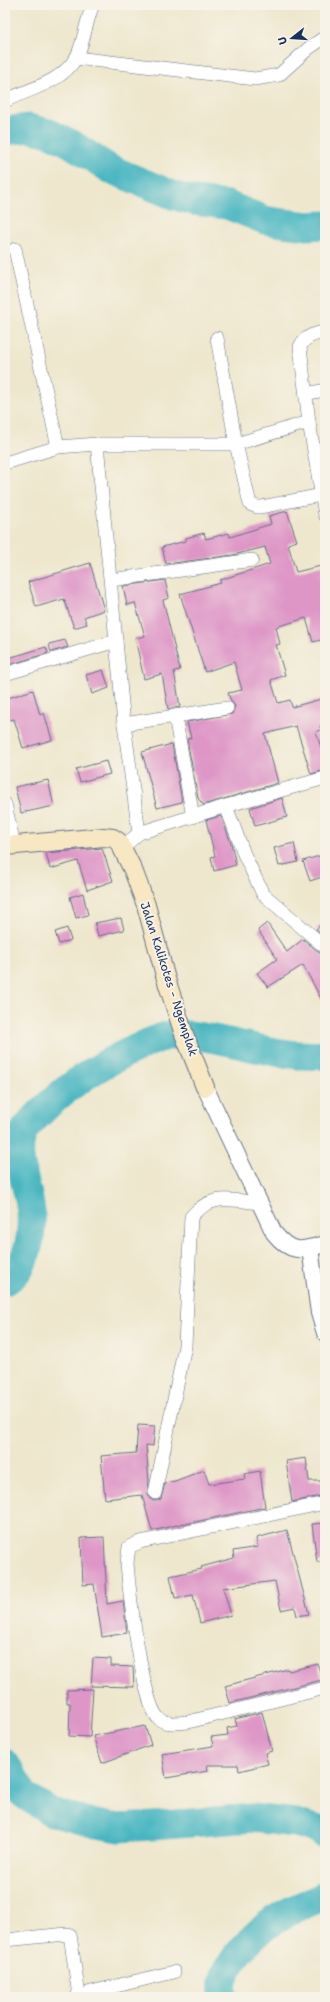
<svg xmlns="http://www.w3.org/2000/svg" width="330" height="2002" font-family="'Shantell Sans',sans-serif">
<rect width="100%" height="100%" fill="#f7f3e8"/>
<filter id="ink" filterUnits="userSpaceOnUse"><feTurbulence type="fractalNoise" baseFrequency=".025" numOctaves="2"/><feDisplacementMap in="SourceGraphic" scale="8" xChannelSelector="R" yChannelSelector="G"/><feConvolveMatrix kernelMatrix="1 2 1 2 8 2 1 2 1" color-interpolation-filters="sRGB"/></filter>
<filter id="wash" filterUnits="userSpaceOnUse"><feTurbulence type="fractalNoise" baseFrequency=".012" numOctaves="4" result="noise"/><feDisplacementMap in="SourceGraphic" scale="16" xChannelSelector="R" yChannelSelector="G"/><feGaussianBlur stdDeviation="0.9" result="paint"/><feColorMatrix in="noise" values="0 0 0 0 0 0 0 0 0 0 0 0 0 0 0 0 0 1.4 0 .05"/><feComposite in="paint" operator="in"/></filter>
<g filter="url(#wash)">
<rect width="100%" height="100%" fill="#eee7cd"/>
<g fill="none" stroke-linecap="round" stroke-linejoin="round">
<g stroke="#47b6c1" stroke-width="29">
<polyline points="5,131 29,128 49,133 70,143 110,169 175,196 194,201 227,205 265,220 276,222 308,226 325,225"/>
<path d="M5 1281C16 1276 21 1267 25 1256 31 1242 32 1227 31 1212 29 1186 9 1148 27 1127 57 1092 96 1066 139 1047 148 1043 157 1038 167 1036 178 1034 192 1035 203 1037 244 1043 283 1059 325 1055"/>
<polyline points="5,1763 24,1795 51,1812 96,1824 119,1828 153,1826 252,1818 296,1823 319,1830 325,1835"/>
<path d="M223 1997C223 1992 222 1986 223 1982 228 1959 261 1927 281 1916 295 1907 311 1903 325 1895"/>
</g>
</g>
<g id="blocks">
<g fill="#de96c7">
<polygon points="287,511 297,541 288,544 296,572 325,565 325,639 313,642 306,618 276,627 280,644 276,645 285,675 271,680 278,703 290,700 292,707 325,698 325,724 320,726 321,730 316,732 325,760 325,770 311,774 296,726 265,734 278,783 203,805 198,798 187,739 191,738 187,722 232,714 235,706 231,701 228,693 242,690 234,662 205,672 180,594 221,583 220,580 270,564 265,547 233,555 166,564 162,547 186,541 186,538 204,533 206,539 229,533 230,537 271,524 269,516"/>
<polygon points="90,563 104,610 84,617 87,624 74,628 64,599 36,607 28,582"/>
<polygon points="165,580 169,598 163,600 180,670 174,671 180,707 168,709 162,674 144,679 135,638 145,636 135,603 127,605 123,586"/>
<polygon points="65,640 68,647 51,652 49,644"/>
<polygon points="46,647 48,653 5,666 5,659"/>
<polygon points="103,670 109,688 92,694 86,675"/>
<polygon points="33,690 40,715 44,713 52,740 23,748 14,719 10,720 5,699"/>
<polygon points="172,744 182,802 157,808 142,752"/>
<polygon points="106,761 110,774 80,782 76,769"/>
<polygon points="48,780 54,806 21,813 15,787"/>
<polygon points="282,798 287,817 255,826 250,808"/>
<polygon points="221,816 231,843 236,865 214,871 211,857 215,856 206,820"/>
<polygon points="294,843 298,862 279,866 274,848"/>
<polygon points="102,848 113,881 87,890 78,861 50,869 46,853"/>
<polygon points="325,854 325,876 310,881 303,861"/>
<polygon points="83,893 88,915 76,918 70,897"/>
<polygon points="121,918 124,930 98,936 95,923"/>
<polygon points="325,922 325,936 316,929"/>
<polygon points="267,923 287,952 303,939 320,953 325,955 325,1006 303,965 268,987 257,973 277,959 258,930"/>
<polygon points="67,928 71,940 59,944 55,932"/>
<polygon points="138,1425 155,1426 153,1446 146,1445 149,1481 147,1495 150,1499 154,1501 161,1499 165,1483 175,1481 204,1470 209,1484 245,1479 244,1474 260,1471 265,1507 185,1524 185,1523 152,1531 142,1495 105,1499 101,1456 136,1453"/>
<polygon points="306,1458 309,1481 325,1481 325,1495 292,1502 286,1461"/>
<polygon points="325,1523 325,1562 317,1562 312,1524"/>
<polygon points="287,1530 309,1614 297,1616 295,1607 281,1610 275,1581 223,1588 231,1615 200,1623 193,1595 175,1598 170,1576 202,1569 201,1567 234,1558 233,1551 258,1547 256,1538"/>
<polygon points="104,1537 107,1604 123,1601 127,1633 102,1637 94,1584 83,1585 81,1538"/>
<polygon points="93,1658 111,1659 111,1666 133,1667 134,1687 91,1686"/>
<polygon points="318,1664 322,1680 230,1703 225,1686 288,1669 289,1671"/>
<polygon points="93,1689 90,1737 69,1736 70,1703 67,1703 67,1690"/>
<polygon points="262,1712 272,1751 265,1753 268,1764 239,1771 238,1765 207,1765 208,1771 166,1778 162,1754 213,1746 211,1737 228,1735 227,1728 237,1726 235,1719"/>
<polygon points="145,1726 151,1745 102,1763 93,1736"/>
</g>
</g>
</g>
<g filter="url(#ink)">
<use href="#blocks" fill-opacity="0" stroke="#656f85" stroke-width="1"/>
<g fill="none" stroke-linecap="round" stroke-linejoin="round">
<defs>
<g id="minor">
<polyline points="76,58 255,79 279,75 309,48 325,37"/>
<path d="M5 101C30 88 60 84 76 58 83 47 86 20 93 5"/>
<polyline points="15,249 58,447"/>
<path d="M325 332C314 334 305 336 300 347L309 422 325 515"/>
<polyline points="217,338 236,444 250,504 257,507 261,507 321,495"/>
<polyline points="305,394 325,390"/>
<polyline points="97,444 124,724 139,833"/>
<polyline points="5,463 58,447 97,444 236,444 309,422"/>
<polyline points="111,580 252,560"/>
<polyline points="5,674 116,641"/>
<polyline points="175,716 193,817"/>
<polyline points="124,724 227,708"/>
<polyline points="5,804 14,845"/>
<polyline points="226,806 244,854 263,894 325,947"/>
<polyline points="123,847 139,833 226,806 325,778"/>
<path d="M155 1493 185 1346 191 1217C211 1193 231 1200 259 1203"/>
<path d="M325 1503 140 1542 129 1547 127 1563C129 1591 142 1700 158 1718 166 1725 178 1723 188 1722L325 1688"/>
<polyline points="5,1940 67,1934 70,1935 79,1996"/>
<polyline points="79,1997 91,1992 174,1972"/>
</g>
<g id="tertiary">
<path d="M205 1087 274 1233C291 1254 300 1251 325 1244"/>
<polyline points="310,1248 319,1313 325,1333"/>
</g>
<polyline id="secondary" points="5,846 104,837 113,838 119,842 133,870 146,905 166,979 184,1034 205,1087"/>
</defs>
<use href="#minor" stroke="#656f85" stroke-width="14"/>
<use href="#tertiary" stroke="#656f85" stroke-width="18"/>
<use href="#secondary" stroke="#656f85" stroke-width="20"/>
<use href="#minor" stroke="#fff" stroke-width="13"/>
<use href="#tertiary" stroke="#fff" stroke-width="16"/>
<use href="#secondary" stroke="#f7e8c3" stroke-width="18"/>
</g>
</g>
<g text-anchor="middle" stroke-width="4" stroke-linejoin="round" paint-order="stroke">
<g font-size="12" fill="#1b2f5e" stroke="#f7f3e8">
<text transform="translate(169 979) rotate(72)" y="4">Jalan Kalikotes - Ngemplak</text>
</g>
</g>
<rect width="330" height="2002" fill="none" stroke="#f7f3e8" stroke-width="20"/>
<g transform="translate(292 38) rotate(253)" stroke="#f7f3e8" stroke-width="3" paint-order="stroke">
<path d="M0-3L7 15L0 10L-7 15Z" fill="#1b2f5e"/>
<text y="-6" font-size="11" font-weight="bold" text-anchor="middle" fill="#1b2f5e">U</text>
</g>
</svg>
